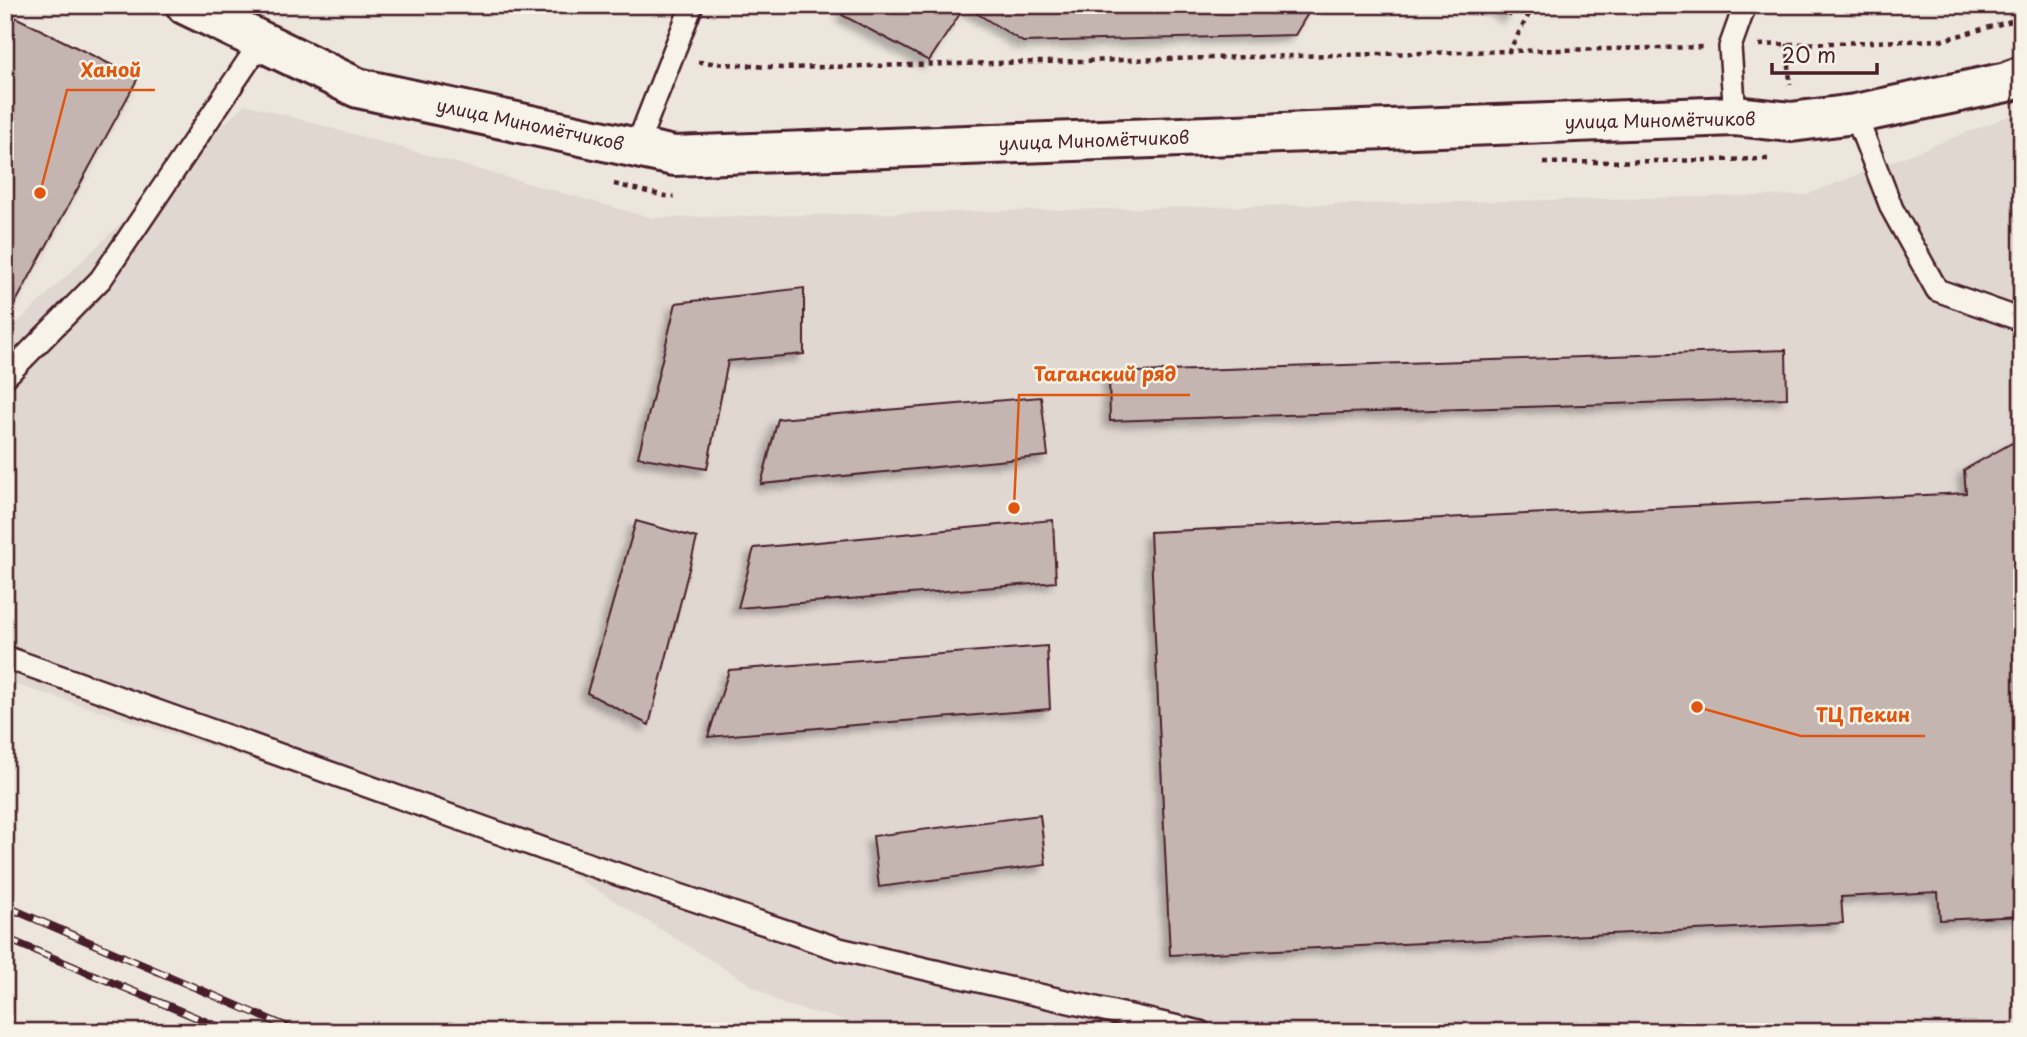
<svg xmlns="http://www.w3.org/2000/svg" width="2027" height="1037" font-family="'Playpen Sans',sans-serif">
<defs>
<filter id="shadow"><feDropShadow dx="-6" dy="6" stdDeviation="3.5" flood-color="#0004"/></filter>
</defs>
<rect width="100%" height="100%" fill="#ece6dd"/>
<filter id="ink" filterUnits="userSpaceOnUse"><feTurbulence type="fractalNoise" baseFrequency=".0143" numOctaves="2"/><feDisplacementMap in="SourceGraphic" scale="14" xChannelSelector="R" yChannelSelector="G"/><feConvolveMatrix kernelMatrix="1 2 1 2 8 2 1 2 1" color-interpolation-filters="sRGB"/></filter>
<g filter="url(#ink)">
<polygon fill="#e0d7d0" points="245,104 652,218 1806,195 2022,111 2022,1032 890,1032 782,1004 527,847 5,681 5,335"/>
<g fill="#c4b5b0" stroke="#4a1f2b" stroke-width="2" filter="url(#shadow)">
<polygon points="847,5 1313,5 1295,35 1023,42 965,6 929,61 842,15"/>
<polygon points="1491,5 1516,5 1510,16"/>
<polygon points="5,12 138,78 11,311 5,309"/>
<polygon points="804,288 804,354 728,361 707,469 638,457 676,303"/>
<polygon points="1786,350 1787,398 1110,421 1109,373"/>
<polygon points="1041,397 1048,456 761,484 778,419"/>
<polygon points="2021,438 2022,916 1940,920 1938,892 1841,897 1843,923 1170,955 1150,532 1966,493 1964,470"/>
<polygon points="1053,520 1056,582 738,608 754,548"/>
<polygon points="636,521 697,538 649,725 587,693"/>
<polygon points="1047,646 1050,709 708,737 729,670"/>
<polygon points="1040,815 1046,865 879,887 873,836"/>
</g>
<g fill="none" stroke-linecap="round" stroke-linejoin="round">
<defs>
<g id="service">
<polyline points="1855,114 1892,209 1937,290 2016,318 2022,312"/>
<polyline points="1735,116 1730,47 1745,5"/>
<polyline points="636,148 692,5"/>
<polyline points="5,377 101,279 261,42"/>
<polyline points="5,657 558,854 839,949 1200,1032"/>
</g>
<polyline id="tertiary" points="186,5 358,88 674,156 1735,116 1791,122 1855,114 2007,82 2022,76"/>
</defs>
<use href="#service" stroke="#4a1f2b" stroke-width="26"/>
<use href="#tertiary" stroke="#4a1f2b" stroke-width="44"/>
<g stroke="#4a1f2b" stroke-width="4.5" stroke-dasharray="5 5" stroke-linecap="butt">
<polyline points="1534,5 1509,51 1705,47"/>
<polyline points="1788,44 1790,85"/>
<polyline points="1759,45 1943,40 2022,18"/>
<polyline points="698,62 782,68 1509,51"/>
<polyline points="1543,163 1769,159"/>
<polyline points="614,184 665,196 674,196"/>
</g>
<use href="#service" stroke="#f7f3e8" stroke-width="21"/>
<use href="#tertiary" stroke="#f7f3e8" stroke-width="38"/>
<defs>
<g id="rail">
<polyline points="5,906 299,1032"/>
<polyline points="5,938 231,1032"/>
</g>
</defs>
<use href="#rail" stroke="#4a1f2b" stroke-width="8"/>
<use href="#rail" stroke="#f7f3e8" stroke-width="5" stroke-dasharray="16" stroke-linecap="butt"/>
</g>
</g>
<g text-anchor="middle" stroke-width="5" stroke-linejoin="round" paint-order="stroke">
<g font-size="18" fill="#4a1f2b" stroke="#f7f3e8">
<text transform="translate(1660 121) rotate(-1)" y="6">улица Миномётчиков</text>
<text transform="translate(530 125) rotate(12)" y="6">улица Миномётчиков</text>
<text transform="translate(1094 141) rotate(-2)" y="6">улица Миномётчиков</text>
</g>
</g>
<path fill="none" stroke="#e0560e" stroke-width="2.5" d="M40 193L67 90H155M1014 508L1019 395H1190M1697 707L1801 736H1925"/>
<g fill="#e0560e" stroke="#f7f3e8" stroke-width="2.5">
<circle cx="40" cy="193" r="7"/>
<circle cx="1014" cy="508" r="7"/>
<circle cx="1697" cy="707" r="7"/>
</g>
<g font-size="19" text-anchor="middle" font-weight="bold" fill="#e0560e" stroke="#f7f3e8" stroke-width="5" stroke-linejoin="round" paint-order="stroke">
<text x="111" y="77">Ханой</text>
<text x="1105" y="381">Таганский ряд</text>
<text x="1863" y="722">ТЦ Пекин</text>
</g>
<rect width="2027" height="1037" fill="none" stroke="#f7f3e8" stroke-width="28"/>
<rect x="14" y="14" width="1999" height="1009" fill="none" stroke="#4a1f2b" stroke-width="2.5" filter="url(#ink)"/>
<path d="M1772 63v10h105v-10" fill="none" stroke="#4a1f2b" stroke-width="3.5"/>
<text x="1782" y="63" font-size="21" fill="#4a1f2b" stroke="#f7f3e8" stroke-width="5" paint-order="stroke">20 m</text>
</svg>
